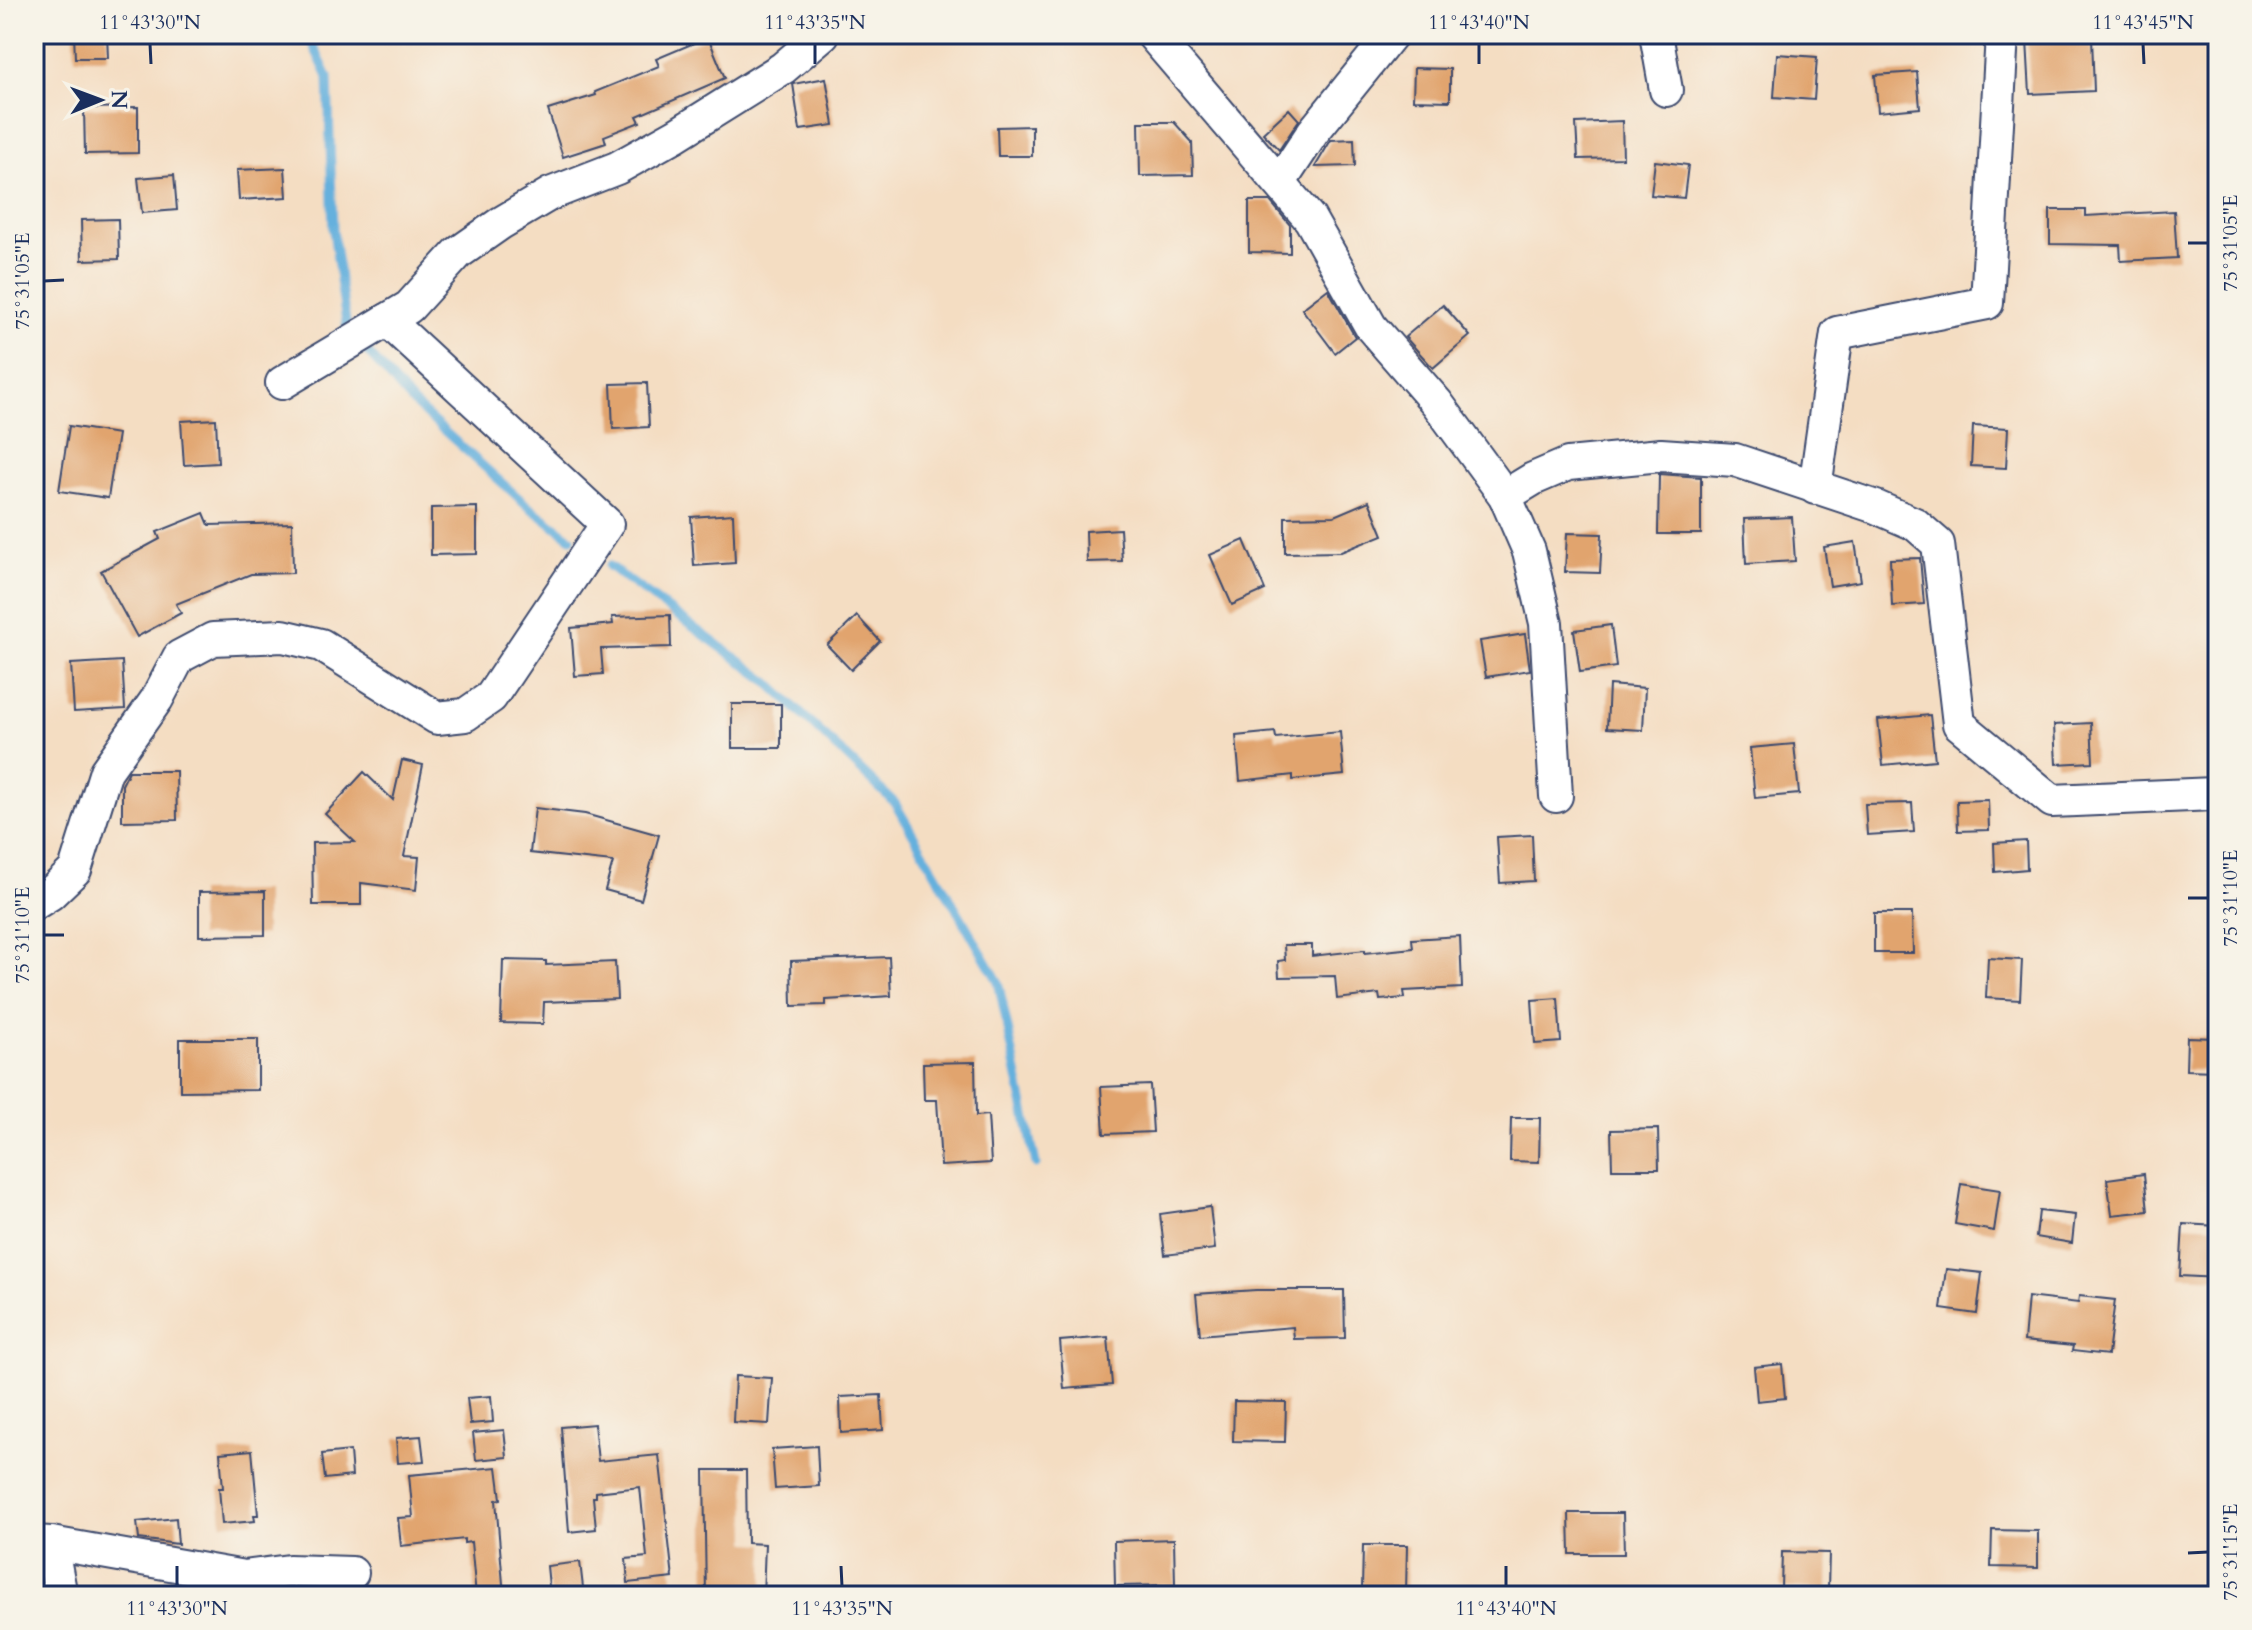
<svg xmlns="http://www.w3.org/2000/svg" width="2252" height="1630" font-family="Cardo,serif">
<rect width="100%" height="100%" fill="#f7f3e8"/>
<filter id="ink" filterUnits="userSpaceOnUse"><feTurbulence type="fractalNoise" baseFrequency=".0125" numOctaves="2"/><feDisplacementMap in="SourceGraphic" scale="16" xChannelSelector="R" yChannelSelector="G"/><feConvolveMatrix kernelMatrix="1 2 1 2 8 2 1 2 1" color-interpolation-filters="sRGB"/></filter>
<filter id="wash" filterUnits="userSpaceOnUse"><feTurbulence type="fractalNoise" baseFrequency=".006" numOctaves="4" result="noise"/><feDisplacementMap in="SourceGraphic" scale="32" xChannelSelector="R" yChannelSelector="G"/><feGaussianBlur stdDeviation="1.8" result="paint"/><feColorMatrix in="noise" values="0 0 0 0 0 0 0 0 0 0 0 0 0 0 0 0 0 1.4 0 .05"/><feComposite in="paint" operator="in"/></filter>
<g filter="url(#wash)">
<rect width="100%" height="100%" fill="#f4ddc2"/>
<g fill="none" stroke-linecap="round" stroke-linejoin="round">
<g stroke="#65b0dd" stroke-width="9">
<polyline points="308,34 328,77 333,230 347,329 413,403 529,507 571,538"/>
<polyline points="609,566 766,680 895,803 998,981 1036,1164"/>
</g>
</g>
<g id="blocks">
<g fill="#e1a46e">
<polygon points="74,34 107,34 108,58 75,58"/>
<polygon points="708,37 725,78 637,116 640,122 604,136 606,143 563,157 548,110 596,95 595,92 659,66 656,59"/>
<polygon points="2092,37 2094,91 2030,94 2027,40"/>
<polygon points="1777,54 1817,57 1814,100 1774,97"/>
<polygon points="1414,68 1450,69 1450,101 1413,100"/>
<polygon points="1917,72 1920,108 1878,112 1875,75"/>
<polygon points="826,78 834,125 800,130 793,84"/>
<polygon points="138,107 138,153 85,154 84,108"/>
<polygon points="1289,109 1299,120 1279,150 1263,133"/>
<polygon points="1622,121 1623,158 1578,159 1576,123"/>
<polygon points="1139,122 1174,122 1192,142 1193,175 1140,176"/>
<polygon points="1032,126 1032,156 998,156 997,127"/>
<polygon points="1354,139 1355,166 1315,167 1331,140"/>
<polygon points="1655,161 1688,165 1684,198 1651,195"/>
<polygon points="285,168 287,197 239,200 237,170"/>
<polygon points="174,175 177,210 142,213 138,178"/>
<polygon points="1249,201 1270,201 1290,225 1290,253 1249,252"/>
<polygon points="2050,210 2086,210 2086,216 2174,211 2177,258 2121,261 2120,245 2050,244"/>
<polygon points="118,219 119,259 82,260 81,220"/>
<polygon points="1328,289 1355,337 1335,353 1302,309"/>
<polygon points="1443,305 1470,336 1433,368 1405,337"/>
<polygon points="647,383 649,427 613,429 611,384"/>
<polygon points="216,419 218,463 184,465 181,421"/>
<polygon points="69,426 118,434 108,498 59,491"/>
<polygon points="1973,426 2008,428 2006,468 1971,466"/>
<polygon points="1659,474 1701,477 1701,534 1658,534"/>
<polygon points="1369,501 1383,535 1341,552 1285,553 1285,517 1334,516"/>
<polygon points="477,507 477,554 431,555 431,508"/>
<polygon points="204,513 209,525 292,523 293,573 251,574 176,604 181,613 137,637 101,571 160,539 157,532"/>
<polygon points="733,514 735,563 694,566 691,517"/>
<polygon points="1792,517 1795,561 1746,564 1744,519"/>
<polygon points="1120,529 1122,561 1087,562 1086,531"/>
<polygon points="1567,533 1602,534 1600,573 1565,572"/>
<polygon points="1244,540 1265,590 1232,605 1210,555"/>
<polygon points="1855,542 1861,581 1830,586 1824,547"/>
<polygon points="1920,558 1924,604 1892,606 1890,559"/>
<polygon points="670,615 671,647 601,649 603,674 575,676 571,628 613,624 612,617"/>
<polygon points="857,616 880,641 851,670 827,645"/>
<polygon points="1611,625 1616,667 1580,672 1574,630"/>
<polygon points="1525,634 1530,670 1486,677 1480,641"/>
<polygon points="122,661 125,709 74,712 71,664"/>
<polygon points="1609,685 1645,688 1643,730 1607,728"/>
<rect x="732" y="704" width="49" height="44"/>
<polygon points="1930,715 1935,760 1883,765 1878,720"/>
<polygon points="2091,723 2093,762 2056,764 2054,725"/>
<polygon points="1275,732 1276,738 1340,732 1344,775 1293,780 1293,775 1240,781 1236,736"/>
<polygon points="1794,744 1799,794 1755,798 1750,748"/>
<polygon points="402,760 423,765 404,856 419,857 416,890 361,883 361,905 313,905 312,843 355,842 325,814 364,772 393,800"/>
<polygon points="129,771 176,771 177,820 122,821 122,785"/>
<polygon points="1988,800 1989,830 1958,831 1957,801"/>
<polygon points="1912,803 1914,832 1867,835 1865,804"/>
<polygon points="535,808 585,814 659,835 641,900 605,890 613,862 530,853"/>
<polygon points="1532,835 1534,881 1500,883 1497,837"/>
<polygon points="2026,841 2027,869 1995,872 1994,843"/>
<polygon points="265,891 265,935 199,936 199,892"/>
<polygon points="1874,913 1912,913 1913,953 1874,953"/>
<polygon points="1460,936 1462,988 1404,991 1405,998 1380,1000 1379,994 1337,999 1335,976 1279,977 1278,961 1285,960 1284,945 1312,945 1312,956 1365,950 1365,953 1413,948 1412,939"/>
<polygon points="889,957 891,996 826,1000 826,1005 792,1006 791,961"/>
<polygon points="1988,958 2022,960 2020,1000 1986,998"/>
<polygon points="503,960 546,961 546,965 615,962 617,999 544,1002 543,1024 501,1023"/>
<polygon points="1558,998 1561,1042 1535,1044 1532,1000"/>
<polygon points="2187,1037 2215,1038 2215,1071 2186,1070"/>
<polygon points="180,1039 258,1039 258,1090 180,1091"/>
<polygon points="975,1062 976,1116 988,1115 991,1163 941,1166 937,1100 924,1100 923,1063"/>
<polygon points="1150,1085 1153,1132 1104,1134 1101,1087"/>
<polygon points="1511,1118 1540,1118 1539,1162 1510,1161"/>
<polygon points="1658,1129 1659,1169 1612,1169 1611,1130"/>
<polygon points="2144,1174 2148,1211 2112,1215 2107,1179"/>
<polygon points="1961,1184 2000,1190 1994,1231 1955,1224"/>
<polygon points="1210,1207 1215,1249 1165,1255 1160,1214"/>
<polygon points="2039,1211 2075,1215 2072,1243 2036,1237"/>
<polygon points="2183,1224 2218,1226 2218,1278 2180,1276"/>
<polygon points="1946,1269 1982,1273 1977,1314 1941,1309"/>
<polygon points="1256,1290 1344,1290 1345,1338 1294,1339 1293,1327 1200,1335 1196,1294"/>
<polygon points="2079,1296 2115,1300 2108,1355 2072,1351 2073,1346 2024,1341 2028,1297 2078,1303"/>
<polygon points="1108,1337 1112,1385 1064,1389 1060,1341"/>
<polygon points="1782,1364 1785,1398 1757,1401 1754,1367"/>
<polygon points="735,1376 772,1378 769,1424 733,1422"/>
<polygon points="881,1395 883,1430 841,1433 840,1397"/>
<polygon points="491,1396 493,1422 470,1424 467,1398"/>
<polygon points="1234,1401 1286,1402 1285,1442 1233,1441"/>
<polygon points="594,1424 598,1461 659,1455 673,1578 628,1583 626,1559 647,1557 640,1487 596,1492 596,1497 593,1497 596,1529 569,1532 561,1427"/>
<polygon points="504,1430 507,1457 476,1460 473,1433"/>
<polygon points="421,1436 424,1461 398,1463 396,1438"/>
<polygon points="817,1446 819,1486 775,1489 772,1449"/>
<polygon points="252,1450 258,1515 254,1515 255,1521 222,1524 219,1488 223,1488 220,1453"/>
<polygon points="350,1451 352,1476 325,1479 322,1454"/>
<polygon points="497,1467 501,1499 496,1500 504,1596 476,1596 471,1542 464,1543 464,1539 401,1546 398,1518 413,1517 409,1475"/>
<polygon points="704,1470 746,1470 747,1543 765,1544 763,1596 706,1596"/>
<polygon points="1569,1513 1623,1513 1624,1554 1570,1554"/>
<polygon points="176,1518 178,1544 139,1539 137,1522"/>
<polygon points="1992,1530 2038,1531 2038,1568 1991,1567"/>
<polygon points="1174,1539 1175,1585 1115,1586 1114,1541"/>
<polygon points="1363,1545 1407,1545 1406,1592 1362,1590"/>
<polygon points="1782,1552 1829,1553 1828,1589 1781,1588"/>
<polygon points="580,1562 584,1596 550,1596 547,1566"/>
</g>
</g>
</g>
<g filter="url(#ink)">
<use href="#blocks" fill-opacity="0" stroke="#3c496d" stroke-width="2"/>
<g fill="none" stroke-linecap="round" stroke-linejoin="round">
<defs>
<g id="street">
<polyline points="1152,34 1310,219 1371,327 1437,403 1505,496 1529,551 1546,623 1556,796"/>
<polyline points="1656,34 1666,90"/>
<polyline points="1280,182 1313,132 1392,34"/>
<polyline points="282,383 409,307 458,253 501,223 550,194 617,168 676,135 783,68 823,34"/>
<polyline points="1815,488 1837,333 1987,303 2002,34"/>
<polyline points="1505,496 1533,479 1568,464 1661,455 1735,460 1876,507 1915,524 1938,544 1959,724 2052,801 2214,794 2218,791"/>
<polyline points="34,904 50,894 75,870 106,771 157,699 179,657 213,639 283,636 321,645 437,718 465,715 491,697 607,524 387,320"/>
<polyline points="34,1542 51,1543 244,1577 289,1571 352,1573"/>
<polyline points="51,1543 61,1596"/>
</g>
</defs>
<use href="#street" stroke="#3c496d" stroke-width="36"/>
<use href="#street" stroke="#fff" stroke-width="32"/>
</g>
</g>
<path fill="none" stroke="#1b2f5e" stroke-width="3" d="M150 44 151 64M815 44V64M1479 44V64M2143 44 2144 64M2188 243H2208M44 281 64 280M2188 898H2208M44 935H64M2188 1553 2208 1552M177 1566V1586M841 1566 842 1586M1506 1566V1586"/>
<rect width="2252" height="1630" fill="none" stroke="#f7f3e8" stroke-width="88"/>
<g transform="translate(100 100) rotate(89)" stroke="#f7f3e8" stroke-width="6" paint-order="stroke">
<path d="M0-6L14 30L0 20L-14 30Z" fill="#1b2f5e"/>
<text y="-12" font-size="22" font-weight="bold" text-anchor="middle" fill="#1b2f5e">N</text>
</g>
<rect x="44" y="44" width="2164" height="1542" fill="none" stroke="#1b2f5e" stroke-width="3"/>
<g font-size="20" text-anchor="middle" fill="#1b2f5e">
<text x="150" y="29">11°43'30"N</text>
<text x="815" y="29">11°43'35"N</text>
<text x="1479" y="29">11°43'40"N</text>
<text x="2143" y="29">11°43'45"N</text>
<text transform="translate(2230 243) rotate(-90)" y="7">75°31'05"E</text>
<text transform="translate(22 281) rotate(-90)" y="7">75°31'05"E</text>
<text transform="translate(2230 898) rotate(-90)" y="7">75°31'10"E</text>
<text transform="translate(22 935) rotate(-90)" y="7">75°31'10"E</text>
<text transform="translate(2230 1552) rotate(-90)" y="7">75°31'15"E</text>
<text x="177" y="1615">11°43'30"N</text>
<text x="842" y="1615">11°43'35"N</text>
<text x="1506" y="1615">11°43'40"N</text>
</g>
</svg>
